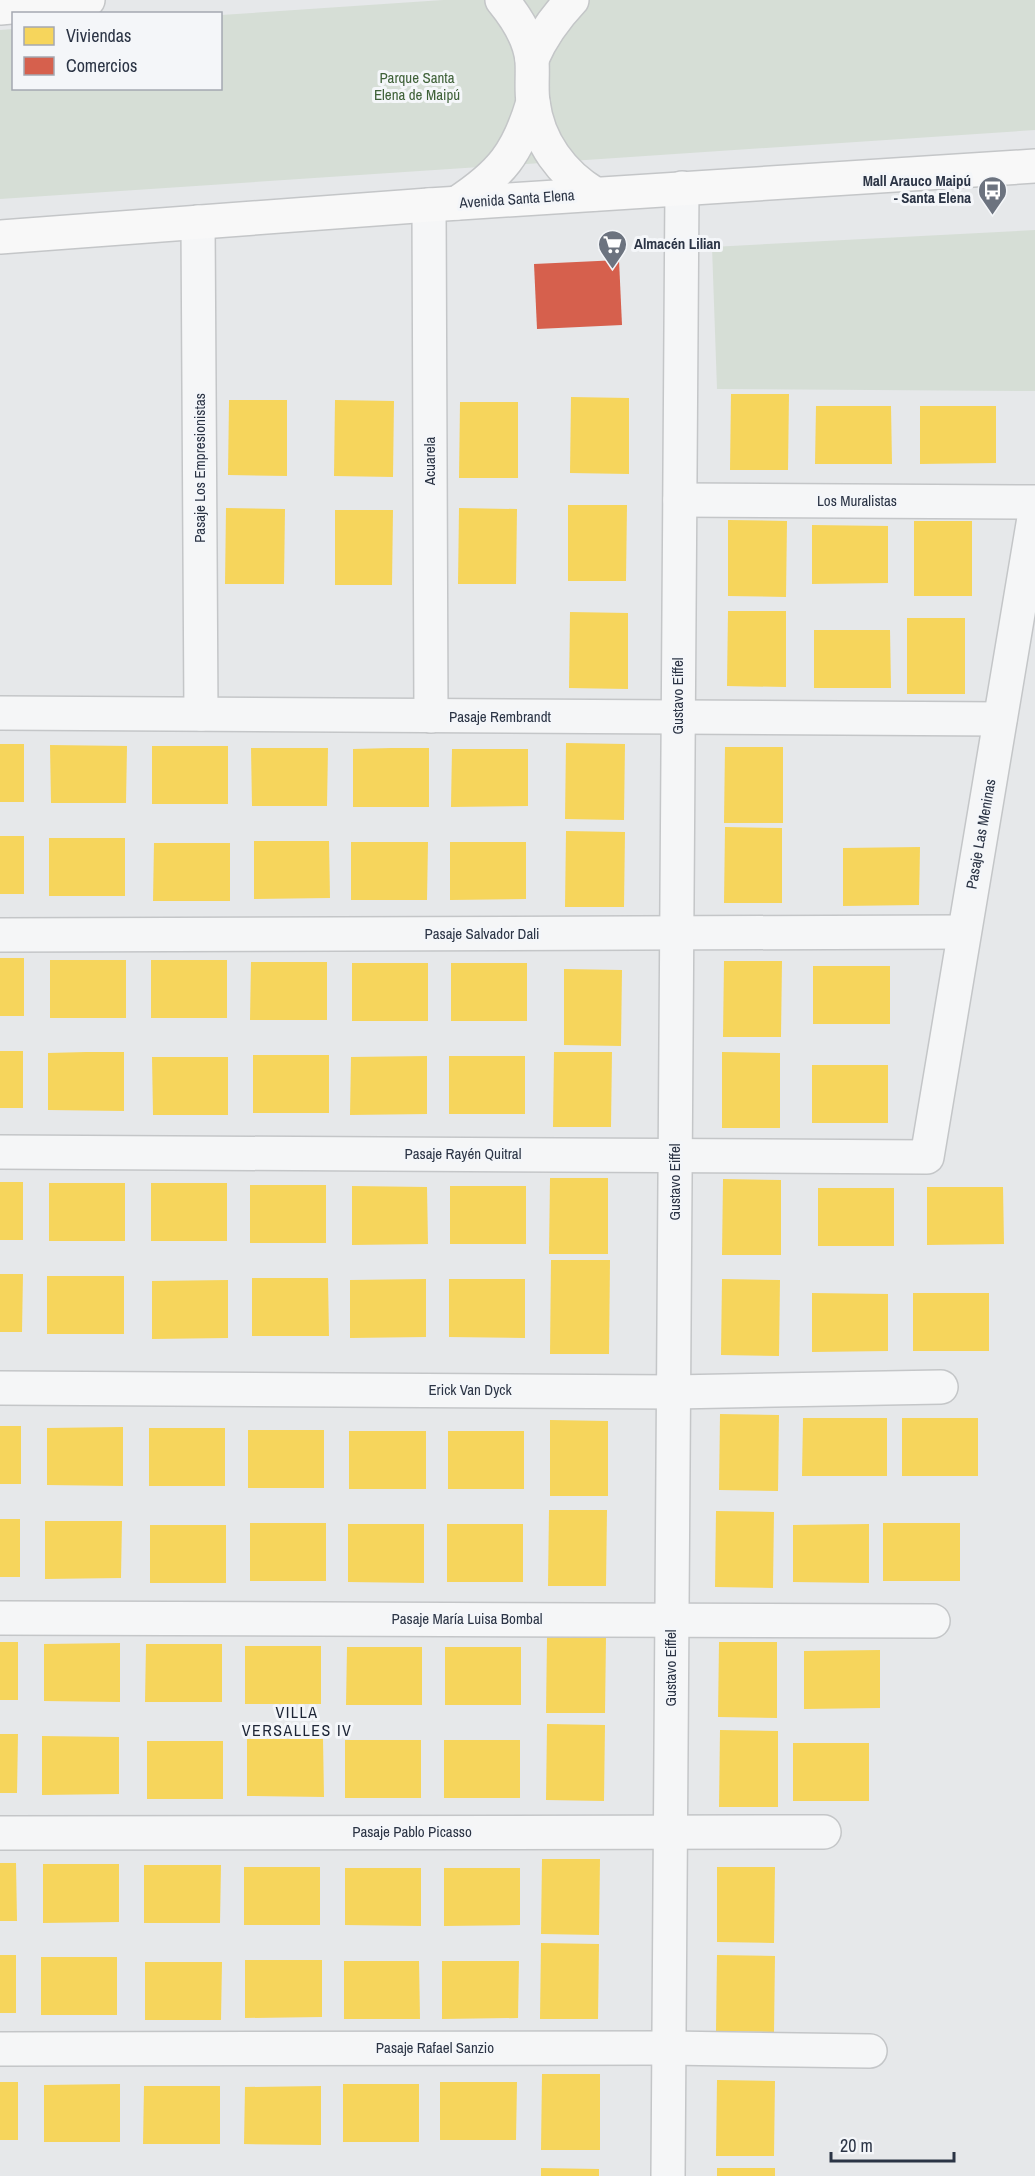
<svg xmlns="http://www.w3.org/2000/svg" width="1035" height="2176" font-family="'Archivo Narrow',sans-serif">
<rect width="100%" height="100%" fill="#e6e8ea"/>
<g fill="#d6ded6">
<polygon points="443,0 1035,0 1035,130 0,199 0,30 13,29 14,88 220,88 221,15"/>
<polygon points="1035,230 1035,391 717,389 712,247"/>
</g>
<g fill="#f6d55c">
<polygon points="731,394 789,394 788,470 730,470"/>
<polygon points="571,397 629,398 629,474 570,473"/>
<polygon points="229,400 287,400 287,476 228,475"/>
<polygon points="335,400 394,401 393,477 334,476"/>
<polygon points="460,402 518,402 518,478 459,478"/>
<polygon points="816,406 891,406 892,464 815,464"/>
<polygon points="920,406 996,406 996,463 920,464"/>
<polygon points="568,505 627,505 626,581 568,581"/>
<polygon points="226,508 285,509 284,584 225,584"/>
<polygon points="459,508 517,509 516,584 458,584"/>
<polygon points="335,510 393,510 392,585 335,585"/>
<polygon points="728,520 787,521 786,597 728,596"/>
<rect x="914" y="521" width="58" height="75"/>
<polygon points="812,525 888,526 888,583 812,584"/>
<polygon points="728,611 786,611 786,687 727,686"/>
<polygon points="570,612 628,613 628,689 569,688"/>
<rect x="907" y="618" width="58" height="76"/>
<polygon points="814,630 890,630 891,688 814,688"/>
<polygon points="566,743 625,744 624,820 565,819"/>
<rect x="0" y="744" width="24" height="58"/>
<polygon points="50,745 127,746 126,803 51,803"/>
<rect x="152" y="746" width="76" height="58"/>
<polygon points="725,747 783,747 783,823 724,823"/>
<polygon points="251,748 328,748 327,806 252,806"/>
<polygon points="391,748 429,748 429,807 353,807 353,749"/>
<polygon points="452,749 528,749 528,806 451,807"/>
<polygon points="725,827 782,828 782,903 724,903"/>
<polygon points="566,831 625,832 624,907 565,907"/>
<rect x="0" y="836" width="24" height="58"/>
<rect x="49" y="838" width="76" height="58"/>
<polygon points="254,841 329,841 330,898 254,899"/>
<polygon points="351,842 428,842 427,900 351,900"/>
<polygon points="450,842 526,842 526,899 450,900"/>
<polygon points="154,843 230,843 230,901 153,901"/>
<polygon points="920,847 919,905 843,906 843,848"/>
<rect x="0" y="958" width="24" height="58"/>
<rect x="50" y="960" width="76" height="58"/>
<rect x="151" y="960" width="76" height="58"/>
<polygon points="724,961 782,961 781,1037 723,1037"/>
<polygon points="251,962 327,962 327,1020 250,1020"/>
<rect x="352" y="963" width="76" height="58"/>
<rect x="451" y="963" width="76" height="58"/>
<rect x="813" y="966" width="77" height="58"/>
<polygon points="564,969 622,970 621,1046 564,1045"/>
<rect x="0" y="1051" width="23" height="57"/>
<polygon points="86,1052 124,1052 124,1111 48,1110 48,1053"/>
<polygon points="554,1052 612,1052 611,1127 553,1127"/>
<polygon points="722,1052 780,1053 780,1128 722,1128"/>
<rect x="253" y="1055" width="76" height="58"/>
<polygon points="427,1056 427,1114 350,1115 351,1057"/>
<rect x="449" y="1056" width="76" height="58"/>
<polygon points="152,1057 228,1057 228,1115 153,1115"/>
<rect x="812" y="1065" width="76" height="58"/>
<polygon points="550,1178 608,1178 608,1254 549,1254"/>
<polygon points="723,1179 781,1180 781,1255 722,1255"/>
<rect x="0" y="1182" width="23" height="58"/>
<rect x="49" y="1183" width="76" height="58"/>
<rect x="151" y="1183" width="76" height="58"/>
<rect x="250" y="1185" width="76" height="58"/>
<polygon points="352,1186 427,1187 428,1244 352,1245"/>
<rect x="450" y="1186" width="76" height="58"/>
<polygon points="927,1187 1003,1187 1004,1244 927,1245"/>
<rect x="818" y="1188" width="76" height="58"/>
<polygon points="551,1260 610,1260 609,1354 550,1354"/>
<polygon points="0,1274 23,1274 22,1332 0,1332"/>
<rect x="47" y="1276" width="77" height="58"/>
<polygon points="252,1278 328,1278 329,1336 252,1336"/>
<polygon points="426,1279 426,1337 350,1338 350,1280"/>
<polygon points="449,1279 525,1279 525,1338 449,1337"/>
<polygon points="722,1279 780,1280 779,1356 721,1355"/>
<polygon points="228,1280 228,1338 152,1339 152,1281"/>
<polygon points="812,1293 888,1294 888,1351 812,1352"/>
<rect x="913" y="1293" width="76" height="58"/>
<polygon points="720,1414 779,1415 778,1491 719,1490"/>
<polygon points="803,1418 887,1418 887,1476 802,1476"/>
<rect x="902" y="1418" width="76" height="58"/>
<polygon points="550,1420 608,1421 608,1496 550,1496"/>
<rect x="0" y="1426" width="21" height="58"/>
<polygon points="123,1427 123,1486 47,1485 47,1428"/>
<rect x="149" y="1428" width="76" height="58"/>
<rect x="248" y="1430" width="76" height="58"/>
<rect x="349" y="1431" width="77" height="58"/>
<rect x="448" y="1431" width="76" height="58"/>
<polygon points="549,1510 607,1510 606,1586 548,1586"/>
<polygon points="716,1511 774,1512 773,1588 715,1587"/>
<rect x="0" y="1519" width="20" height="58"/>
<polygon points="45,1521 122,1521 121,1578 45,1579"/>
<rect x="250" y="1523" width="76" height="58"/>
<rect x="883" y="1523" width="77" height="58"/>
<polygon points="348,1524 424,1524 424,1583 348,1582"/>
<rect x="447" y="1524" width="76" height="58"/>
<polygon points="869,1524 869,1583 793,1582 793,1525"/>
<rect x="150" y="1525" width="76" height="58"/>
<polygon points="547,1637 606,1637 605,1713 546,1713"/>
<rect x="0" y="1642" width="18" height="58"/>
<polygon points="719,1642 777,1642 777,1718 718,1717"/>
<polygon points="120,1643 120,1702 44,1701 44,1644"/>
<polygon points="146,1644 222,1644 222,1702 145,1702"/>
<rect x="245" y="1646" width="76" height="58"/>
<polygon points="347,1647 422,1647 422,1705 346,1705"/>
<rect x="445" y="1647" width="76" height="58"/>
<polygon points="880,1650 880,1708 804,1709 804,1651"/>
<polygon points="547,1724 605,1725 604,1801 546,1800"/>
<polygon points="720,1730 778,1731 778,1807 719,1807"/>
<polygon points="0,1734 18,1734 17,1793 0,1793"/>
<polygon points="42,1736 119,1737 119,1794 42,1795"/>
<polygon points="247,1739 323,1739 324,1797 247,1796"/>
<rect x="345" y="1740" width="76" height="58"/>
<rect x="444" y="1740" width="76" height="58"/>
<rect x="147" y="1741" width="76" height="58"/>
<rect x="793" y="1743" width="76" height="58"/>
<polygon points="542,1859 600,1859 599,1935 541,1934"/>
<polygon points="0,1863 16,1863 17,1921 0,1921"/>
<polygon points="43,1864 119,1864 119,1922 43,1923"/>
<polygon points="144,1865 221,1865 220,1923 144,1923"/>
<rect x="244" y="1867" width="76" height="58"/>
<polygon points="717,1867 775,1867 774,1943 717,1942"/>
<polygon points="345,1868 421,1868 421,1926 345,1925"/>
<polygon points="444,1868 520,1868 520,1925 444,1926"/>
<polygon points="541,1943 599,1944 598,2019 540,2019"/>
<rect x="0" y="1955" width="16" height="58"/>
<polygon points="717,1955 775,1956 774,2032 716,2031"/>
<rect x="41" y="1957" width="76" height="58"/>
<polygon points="245,1960 322,1960 322,2017 245,2018"/>
<polygon points="344,1961 419,1961 420,2019 344,2019"/>
<polygon points="442,1961 519,1961 518,2018 442,2019"/>
<polygon points="145,1962 222,1962 221,2020 145,2020"/>
<polygon points="542,2074 600,2074 600,2150 541,2150"/>
<polygon points="717,2080 775,2081 774,2156 716,2156"/>
<rect x="0" y="2082" width="18" height="58"/>
<polygon points="440,2082 517,2082 516,2140 440,2140"/>
<polygon points="120,2084 120,2142 44,2142 44,2085"/>
<rect x="343" y="2084" width="76" height="58"/>
<polygon points="144,2086 220,2086 220,2144 143,2144"/>
<polygon points="321,2086 321,2145 244,2144 245,2087"/>
<polygon points="541,2168 599,2169 599,2176 541,2176"/>
<rect x="717" y="2168" width="58" height="8"/>
</g>
<polygon fill="#d6604d" points="619,260 622,325 537,329 534,264"/>
<g fill="none" stroke-linecap="round" stroke-linejoin="round">
<defs>
<g id="street">
<polyline points="429,205 431,716"/>
<polyline points="198,222 201,714"/>
<polyline points="680,500 1035,502"/>
<polyline points="0,713 1000,719"/>
<polyline points="0,935 964,932"/>
<polyline points="0,1152 927,1157 1035,512"/>
<polyline points="0,1388 674,1392 941,1387"/>
<polyline points="0,1618 933,1621"/>
<polyline points="0,1833 824,1832"/>
<polyline points="0,2049 669,2048 870,2051"/>
<polyline points="668,2176 682,188"/>
</g>
<g id="secondary">
<path d="M502 0C516 17 530 38 532 61 533 75 531 89 533 102 538 142 562 174 595 194"/>
<polyline points="0,8 88,0"/>
<path d="M532 59C542 36 555 18 572 0"/>
<path d="M457 203C501 174 518 153 533 102"/>
<polyline points="0,237 429,205 1035,166"/>
</g>
</defs>
<use href="#street" stroke="#c4c6c8" stroke-width="36"/>
<use href="#secondary" stroke="#c4c6c8" stroke-width="36"/>
<use href="#street" stroke="#f5f6f7" stroke-width="33"/>
<use href="#secondary" stroke="#f8f8f8" stroke-width="33"/>
</g>
<defs>
<symbol id="bus-pin" viewBox="-11 -11 22 30"><path d="M0 17L-7.5 6A9.5 9.5 0 1 1 7.5 6Z" fill="#6c737f" stroke="#f4f6f9"/><path d="M-5-6H5V4H4V6H2V4H-2V6H-4V4H-5ZM-3.5-4V0h7V-4ZM-3.5 1.2v1.5H-2V1.2ZM2 1.2v1.5H3.5V1.2Z" fill="#fff"/></symbol>
<symbol id="supermarket-pin" viewBox="-11 -11 22 30"><path d="M0 17L-7.5 6A9.5 9.5 0 1 1 7.5 6Z" fill="#6c737f" stroke="#f4f6f9"/><path d="M-6-5.5h2.5l.6 2H6L4.5 2H-2.5L-4.4-4H-6ZM-1.5 3.2a1.3 1.3 0 1 0 .1 0ZM3 3.2a1.3 1.3 0 1 0 .1 0Z" fill="#fff"/></symbol>
</defs>
<g fill-rule="evenodd">
<use href="#bus-pin" x="976" y="174" width="33" height="45"/>
<use href="#supermarket-pin" x="596" y="228" width="33" height="45"/>
</g>
<g text-anchor="middle" stroke-width="6" stroke-linejoin="round" paint-order="stroke">
<g font-size="15" fill="#3f6138" stroke="#f4f6f9">
<text x="417" y="83">Parque Santa<tspan x="417" dy="17">Elena de Maipú</tspan></text>
</g>
<g font-size="15" font-weight="bold" fill="#2b3445" stroke="#f4f6f9" text-anchor="end">
<text x="971" y="186">Mall Arauco Maipú<tspan x="971" dy="17">- Santa Elena</tspan></text>
<text x="634" y="249" text-anchor="start">Almacén Lilian</text>
</g>
<g font-size="15" fill="#2b3445" stroke="#f4f6f9">
<text transform="translate(517 199) rotate(-4)" y="5">Avenida Santa Elena</text>
<text transform="translate(430 461) rotate(-90)" y="5">Acuarela</text>
<text transform="translate(200 468) rotate(-90)" y="5">Pasaje Los Empresionistas</text>
<text x="857" y="506">Los Muralistas</text>
<text transform="translate(678 696) rotate(-90)" y="5">Gustavo Eiffel</text>
<text x="500" y="722">Pasaje Rembrandt</text>
<text transform="translate(981 834) rotate(-80)" y="5">Pasaje Las Meninas</text>
<text x="482" y="939">Pasaje Salvador Dali</text>
<text x="463" y="1159">Pasaje Rayén Quitral</text>
<text transform="translate(675 1182) rotate(-90)" y="5">Gustavo Eiffel</text>
<text x="470" y="1395">Erick Van Dyck</text>
<text x="467" y="1624">Pasaje María Luisa Bombal</text>
<text transform="translate(671 1668) rotate(-90)" y="5">Gustavo Eiffel</text>
<text x="412" y="1837">Pasaje Pablo Picasso</text>
<text x="435" y="2053">Pasaje Rafael Sanzio</text>
</g>
<g font-size="16" letter-spacing="1.5" fill="#1d2536" stroke="#f4f6f9">
<text x="297" y="1718">VILLA<tspan x="297" dy="18">VERSALLES IV</tspan></text>
</g>
</g>
<rect x="12" y="12" width="210" height="78" fill="#f4f6f9" stroke="#a4a8b1" stroke-width="1.5"/>
<rect x="24" y="27" width="30" height="18" fill="#f6d55c" stroke="#a4a8b1" stroke-width="1.5"/>
<text x="66" y="42" font-size="18" fill="#2b3445">Viviendas</text>
<rect x="24" y="57" width="30" height="18" fill="#d6604d" stroke="#a4a8b1" stroke-width="1.5"/>
<text x="66" y="72" font-size="18" fill="#2b3445">Comercios</text>
<path d="M831 2152v9h123v-9" fill="none" stroke="#2b3445" stroke-width="3"/>
<text x="840" y="2152" font-size="18" fill="#2b3445" stroke="#f4f6f9" stroke-width="4.5" paint-order="stroke">20 m</text>
</svg>
